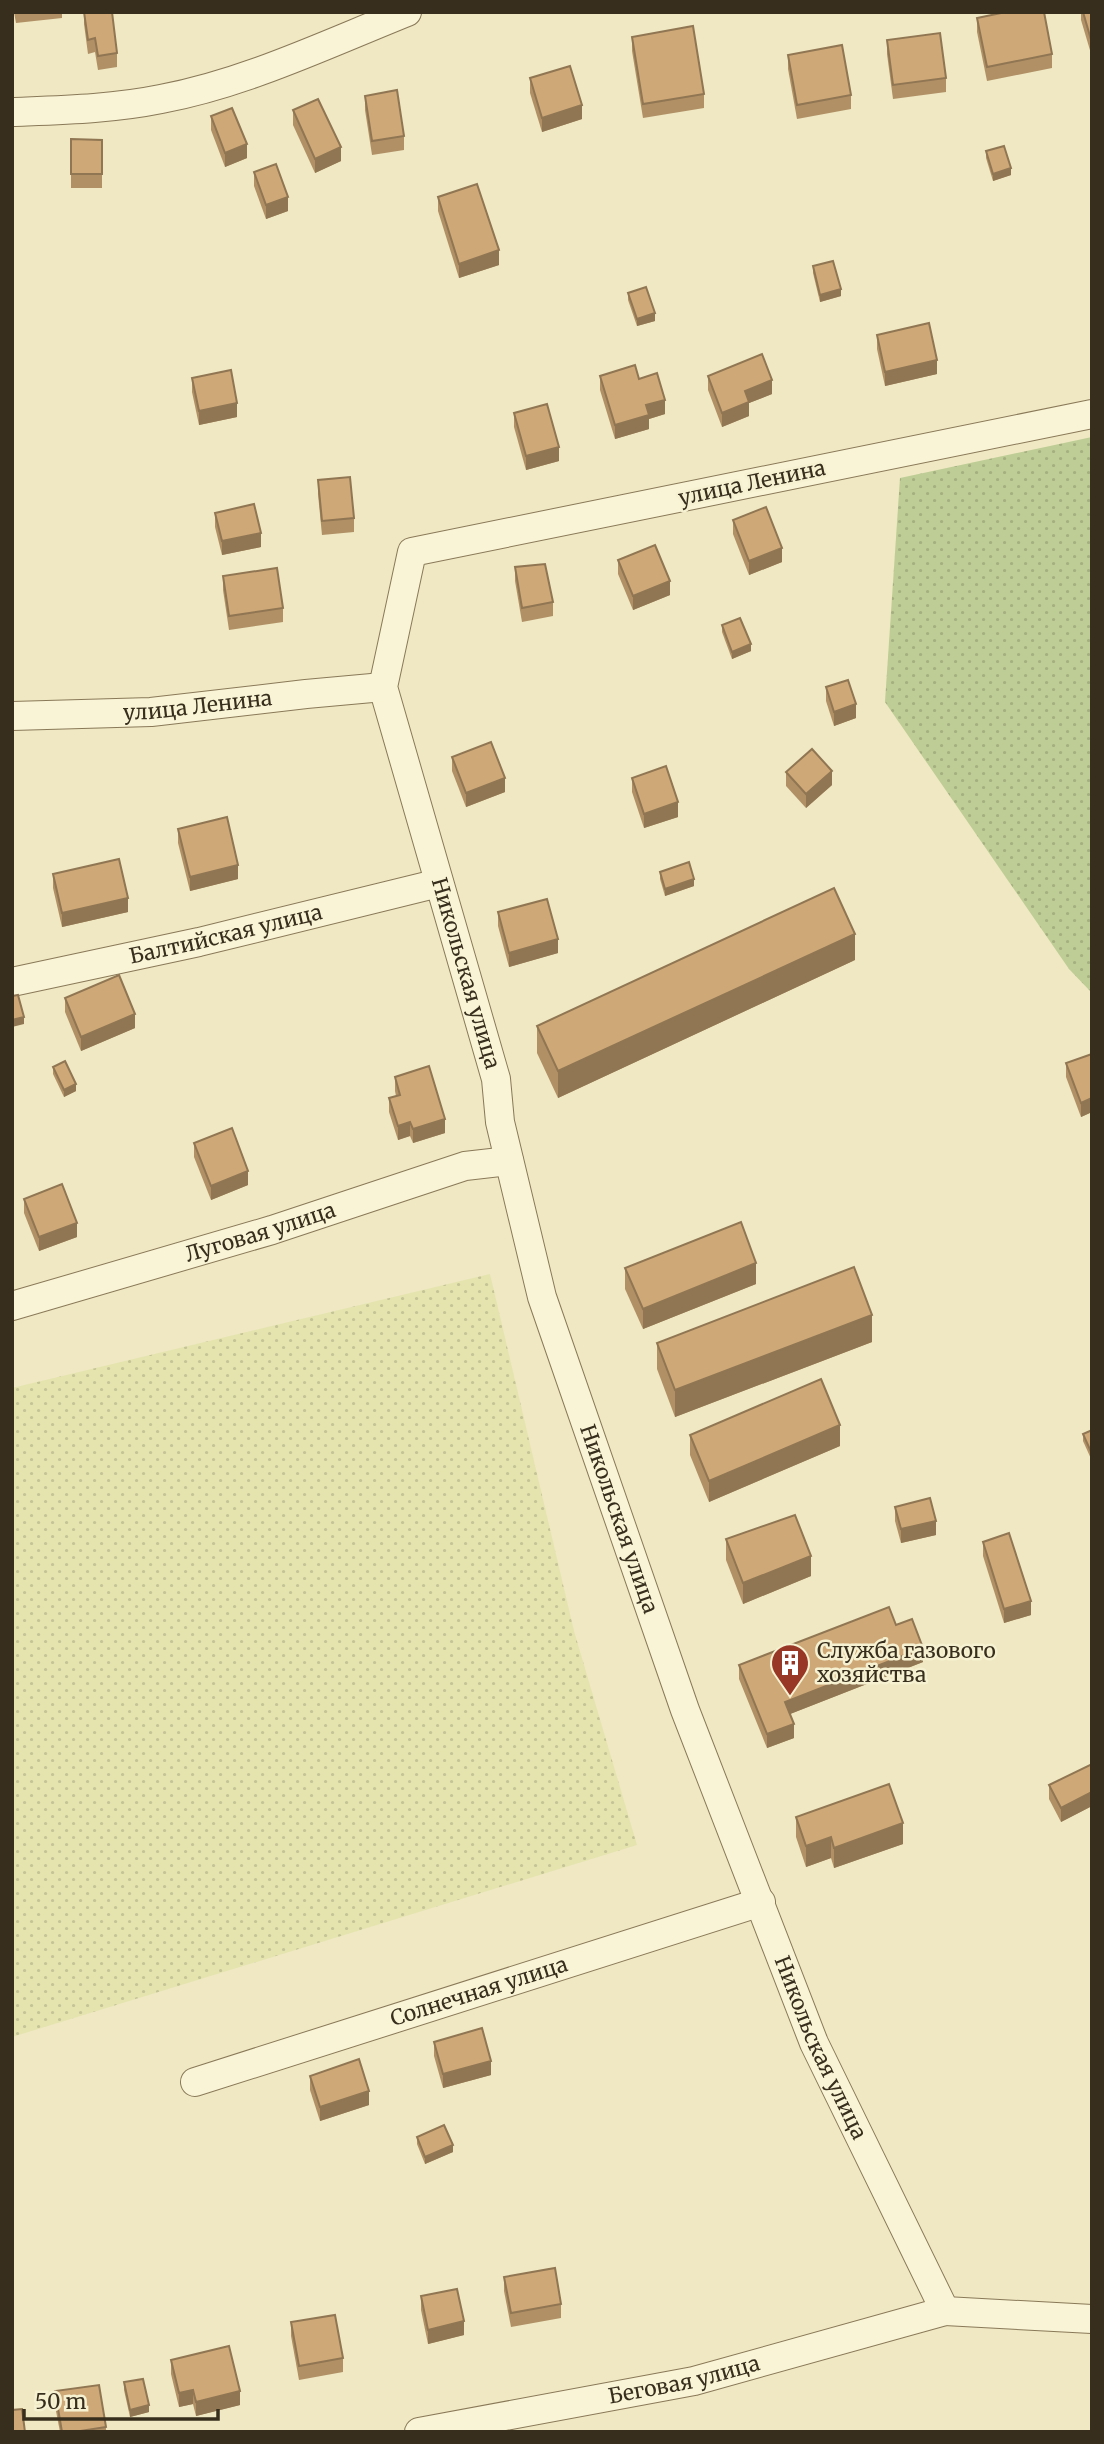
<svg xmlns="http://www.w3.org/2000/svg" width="1104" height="2444" font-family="Merriweather,serif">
<defs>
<pattern id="farmland-dots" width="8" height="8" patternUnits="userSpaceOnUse" patternTransform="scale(1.75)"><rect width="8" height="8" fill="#e5e4af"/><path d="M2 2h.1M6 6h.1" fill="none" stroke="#c5c496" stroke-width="1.8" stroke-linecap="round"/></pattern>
<pattern id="grass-dots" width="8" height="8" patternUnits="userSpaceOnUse" patternTransform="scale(1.75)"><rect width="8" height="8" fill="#becd95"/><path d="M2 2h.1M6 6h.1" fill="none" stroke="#a4b080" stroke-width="1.8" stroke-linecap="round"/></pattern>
</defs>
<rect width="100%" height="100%" fill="#efe8c2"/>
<polygon fill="url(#farmland-dots)" points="490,1274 574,1631 637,1845 12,2037 12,1388"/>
<polygon fill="url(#grass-dots)" points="1092,437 1092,993 1069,969 885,702 900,478"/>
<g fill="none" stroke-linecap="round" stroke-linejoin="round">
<defs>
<g id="minor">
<path d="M12 112C62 110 112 109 161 99 246 83 327 44 407 12"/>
<path id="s1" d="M1092 414 412 552 383 687 496 1079 500 1122 542 1297 685 1710 814 2043 945 2311 1092 2319"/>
<path id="s2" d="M12 716 151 712 306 694 383 687"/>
<path id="s3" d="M12 982 199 942 439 883"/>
<path id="s4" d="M12 1306 272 1230 465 1166 509 1161"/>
<path id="s5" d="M195 2082 761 1902"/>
<path id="s6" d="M419 2432 694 2381 945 2311"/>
</g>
</defs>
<use href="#minor" stroke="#897959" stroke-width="30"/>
<use href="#minor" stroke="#f9f4d5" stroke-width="28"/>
</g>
<g fill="#b19066">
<polygon points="14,12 62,12 62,18 16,23"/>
<polygon points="84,12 117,53 117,67 98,70 95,52 88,54 84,24"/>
<polygon points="1081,12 1092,12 1092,57 1081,20"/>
<polygon points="977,18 1052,54 1052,68 987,81 977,32"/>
<polygon points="632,37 704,94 704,108 643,118 632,51"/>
<polygon points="887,40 946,78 946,92 893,99 887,54"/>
<polygon points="788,55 851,95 851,109 797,119 788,69"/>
<polygon points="530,78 582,119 542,132 530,93"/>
<polygon points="365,96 404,136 404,150 372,155 365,110"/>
<polygon points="293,110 341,161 315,173 293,125"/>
<polygon points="211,116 247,158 225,167 211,130"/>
<polygon points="71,139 102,140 102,188 71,188"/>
<polygon points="986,151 1011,175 993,181 986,158"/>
<polygon points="254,172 288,211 266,219 254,186"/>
<polygon points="438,197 499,265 459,278 438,211"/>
<polygon points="813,266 841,296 820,302 813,273"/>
<polygon points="628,293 655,321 637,326 628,300"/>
<polygon points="877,335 937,374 885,386 877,349"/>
<polygon points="600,376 639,379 665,414 649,419 649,429 615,439 600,390"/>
<polygon points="708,376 772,394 749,403 749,416 722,427 708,390"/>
<polygon points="192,378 237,417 199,425 192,392"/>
<polygon points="514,413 559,461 526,470 514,427"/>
<polygon points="318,480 354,518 354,532 322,535 318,494"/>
<polygon points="215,513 261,547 222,555 215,527"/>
<polygon points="733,520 782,562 749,575 733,534"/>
<polygon points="618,560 670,595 633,610 618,574"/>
<polygon points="515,567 553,602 553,616 522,622 515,581"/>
<polygon points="223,576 283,608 283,622 229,630 223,590"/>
<polygon points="722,625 751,651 732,659 722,632"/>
<polygon points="826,687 856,718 834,726 826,701"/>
<polygon points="452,757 505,792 466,807 452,771"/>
<polygon points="786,772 832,785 806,808 786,786"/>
<polygon points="632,778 678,817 644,828 632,792"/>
<polygon points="178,829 238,879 190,891 178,843"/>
<polygon points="660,872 694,886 665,896 660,879"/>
<polygon points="53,874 128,912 62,927 53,888"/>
<polygon points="498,912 558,953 509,967 498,926"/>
<polygon points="855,960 558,1098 537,1053 537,1026"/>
<polygon points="65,998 135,1028 81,1051 65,1012"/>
<polygon points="1092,1054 1092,1112 1081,1117 1066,1077 1066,1063"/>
<polygon points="53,1067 76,1091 64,1097 53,1074"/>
<polygon points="395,1077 445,1133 413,1143 410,1136 398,1140 389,1112 389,1098 396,1096 395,1091"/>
<polygon points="194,1143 248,1185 211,1200 194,1157"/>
<polygon points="24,1199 77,1237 39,1251 24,1213"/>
<polygon points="625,1268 756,1284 643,1329 625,1289"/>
<polygon points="872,1342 675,1417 657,1369 657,1343"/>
<polygon points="1092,1430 1092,1461 1083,1441 1083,1434"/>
<polygon points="690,1435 840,1446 709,1502 690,1455"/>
<polygon points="895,1507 936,1535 901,1543 895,1521"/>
<polygon points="726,1539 811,1576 743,1604 726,1560"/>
<polygon points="983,1542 1031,1615 1004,1623 983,1556"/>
<polygon points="896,1625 923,1662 790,1714 794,1738 767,1748 739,1679 739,1665"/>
<polygon points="1092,1764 1092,1806 1061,1822 1049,1799 1049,1785"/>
<polygon points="796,1817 903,1844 834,1868 831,1858 806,1867 796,1837"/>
<polygon points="434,2042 491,2075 443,2088 434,2056"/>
<polygon points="310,2076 369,2105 320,2121 310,2090"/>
<polygon points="417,2137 453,2152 425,2164 417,2144"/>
<polygon points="504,2277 561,2304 561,2318 511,2327 504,2291"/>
<polygon points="421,2296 464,2335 428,2344 421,2310"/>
<polygon points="291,2322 343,2358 343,2372 299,2380 291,2336"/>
<polygon points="171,2360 240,2405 196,2416 193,2404 179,2407 171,2374"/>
<polygon points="124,2382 149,2412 130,2417 124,2390"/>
<polygon points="55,2391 106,2427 106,2432 60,2432 55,2406"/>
</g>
<g fill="#907653">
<polygon points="582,105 582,119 542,132 542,118"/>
<polygon points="247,144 247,158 225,167 225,153"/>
<polygon points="341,147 341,161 315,173 315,159"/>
<polygon points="1011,168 1011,175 993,181 993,174"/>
<polygon points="288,197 288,211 266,219 266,205"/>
<polygon points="499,250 499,265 459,278 459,264"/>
<polygon points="841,289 841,296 820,302 820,295"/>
<polygon points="655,313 655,321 637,326 637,319"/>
<polygon points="937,360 937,374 885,386 885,372"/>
<polygon points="772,380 772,394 749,403 749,416 722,427 722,413 745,391"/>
<polygon points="665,400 665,414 649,419 649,429 615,439 615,425 646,405"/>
<polygon points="237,403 237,417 199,425 199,411"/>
<polygon points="559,447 559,461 526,470 526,456"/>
<polygon points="261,533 261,547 222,555 222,541"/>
<polygon points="782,548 782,562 749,575 749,561"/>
<polygon points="670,581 670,595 633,610 633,596"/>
<polygon points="751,644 751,651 732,659 732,652"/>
<polygon points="856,704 856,718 834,726 834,712"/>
<polygon points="832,771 832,785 806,808 806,794"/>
<polygon points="505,778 505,792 466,807 466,793"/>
<polygon points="678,802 678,817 644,828 644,814"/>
<polygon points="238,865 238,879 190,891 190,877"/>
<polygon points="694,879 694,886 665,896 665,889"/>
<polygon points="128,898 128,912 62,927 62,913"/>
<polygon points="855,934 855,960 558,1098 558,1071"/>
<polygon points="558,939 558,953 509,967 509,953"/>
<polygon points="135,1014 135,1028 81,1051 81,1037"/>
<polygon points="24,1017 24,1024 12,1027 12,1020"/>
<polygon points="76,1084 76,1091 64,1097 64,1090"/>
<polygon points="1092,1098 1092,1112 1081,1117 1081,1103"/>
<polygon points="445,1119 445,1133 413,1143 413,1129"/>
<polygon points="410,1122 410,1136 398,1140 398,1126"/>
<polygon points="248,1171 248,1185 211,1200 211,1186"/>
<polygon points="77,1223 77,1237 39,1251 39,1237"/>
<polygon points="756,1263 756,1284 643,1329 643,1309"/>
<polygon points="872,1315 872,1342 675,1417 675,1390"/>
<polygon points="840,1425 840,1446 709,1502 709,1481"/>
<polygon points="936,1521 936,1535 901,1543 901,1529"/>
<polygon points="811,1556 811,1576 743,1604 743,1583"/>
<polygon points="1031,1601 1031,1615 1004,1623 1004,1609"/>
<polygon points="923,1648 923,1662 785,1716 785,1702"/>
<polygon points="794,1724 794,1738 767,1748 767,1734"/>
<polygon points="1092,1792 1092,1806 1061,1822 1061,1808"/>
<polygon points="903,1823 903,1844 834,1868 834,1848"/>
<polygon points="831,1837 831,1858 806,1867 806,1846"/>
<polygon points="491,2061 491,2075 443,2088 443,2074"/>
<polygon points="369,2091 369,2105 320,2121 320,2107"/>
<polygon points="453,2145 453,2152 425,2164 425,2157"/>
<polygon points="464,2321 464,2335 428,2344 428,2330"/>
<polygon points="193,2390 193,2404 179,2407 179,2393"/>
<polygon points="240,2391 240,2405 196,2416 196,2402"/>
<polygon points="149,2405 149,2412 130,2417 130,2410"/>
</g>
<g fill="#cea877" stroke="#907653" stroke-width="2">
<polygon points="84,12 112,12 117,53 98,56 95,38 88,40"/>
<polygon points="1006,12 1044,12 1052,54 987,67 977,18"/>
<polygon points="1083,12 1092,12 1092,43"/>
<polygon points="693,26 704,94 643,104 632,37"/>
<polygon points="940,33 946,78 893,85 887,40"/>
<polygon points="842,45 851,95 797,105 788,55"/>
<polygon points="570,66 582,105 542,118 530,78"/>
<polygon points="397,90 404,136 372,141 365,96"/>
<polygon points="318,99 341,147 315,159 293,110"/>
<polygon points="232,108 247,144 225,153 211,116"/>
<polygon points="71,139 102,140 102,174 71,174"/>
<polygon points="1004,146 1011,168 993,174 986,151"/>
<polygon points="276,164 288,197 266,205 254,172"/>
<polygon points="477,184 499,250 459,264 438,197"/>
<polygon points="833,261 841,289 820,295 813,266"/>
<polygon points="646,287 655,313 637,319 628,293"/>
<polygon points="929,323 937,360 885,372 877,335"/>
<polygon points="762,354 772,380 745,391 749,402 722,413 708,376"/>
<polygon points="635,365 639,379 657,373 665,400 646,405 649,415 615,425 600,376"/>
<polygon points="231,370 237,403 199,411 192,378"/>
<polygon points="547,404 559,447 526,456 514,413"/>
<polygon points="350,477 354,518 322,521 318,480"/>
<polygon points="254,504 261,533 222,541 215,513"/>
<polygon points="766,507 782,548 749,561 733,520"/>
<polygon points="655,545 670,581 633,596 618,560"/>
<polygon points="545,564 553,602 522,608 515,567"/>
<polygon points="277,568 283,608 229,616 223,576"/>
<polygon points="740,618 751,644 732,652 722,625"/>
<polygon points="848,680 856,704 834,712 826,687"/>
<polygon points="491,742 505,778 466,793 452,757"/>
<polygon points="812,749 832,771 806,794 786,772"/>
<polygon points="666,766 678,802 644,814 632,778"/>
<polygon points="227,817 238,865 190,877 178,829"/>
<polygon points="119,859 128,898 62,913 53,874"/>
<polygon points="689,862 694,879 665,889 660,872"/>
<polygon points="834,888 855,934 558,1071 537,1026"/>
<polygon points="547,899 558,939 509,953 498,912"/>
<polygon points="119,975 135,1014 81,1037 65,998"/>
<polygon points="18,995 24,1017 12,1020 12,996"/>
<polygon points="1092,1054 1092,1098 1081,1103 1066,1063"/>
<polygon points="65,1061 76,1084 64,1090 53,1067"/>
<polygon points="429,1066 445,1119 413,1129 410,1122 398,1126 389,1098 400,1095 395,1077"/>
<polygon points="232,1128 248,1171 211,1186 194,1143"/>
<polygon points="62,1184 77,1223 39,1237 24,1199"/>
<polygon points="741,1222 756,1263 643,1309 625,1268"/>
<polygon points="854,1267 872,1315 675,1390 657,1343"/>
<polygon points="821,1379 840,1425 709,1481 690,1435"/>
<polygon points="1092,1430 1092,1454 1083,1434"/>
<polygon points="930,1498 936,1521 901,1529 895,1507"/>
<polygon points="795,1515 811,1556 743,1583 726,1539"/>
<polygon points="1009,1533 1031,1601 1004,1609 983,1542"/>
<polygon points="889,1607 896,1625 912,1619 923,1648 785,1702 794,1724 767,1734 739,1665"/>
<polygon points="1092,1764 1092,1792 1061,1808 1049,1785"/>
<polygon points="889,1784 903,1823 834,1848 831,1837 806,1846 796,1817"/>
<polygon points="482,2028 491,2061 443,2074 434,2042"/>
<polygon points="359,2059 369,2091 320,2107 310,2076"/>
<polygon points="444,2125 453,2145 425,2157 417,2137"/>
<polygon points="555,2268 561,2304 511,2313 504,2277"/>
<polygon points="457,2289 464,2321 428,2330 421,2296"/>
<polygon points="335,2315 343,2358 299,2366 291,2322"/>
<polygon points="229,2346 240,2391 196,2402 193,2390 179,2393 171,2360"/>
<polygon points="143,2379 149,2405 130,2410 124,2382"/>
<polygon points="99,2385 106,2427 74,2432 62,2432 55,2391"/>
<polygon points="22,2409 25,2432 12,2432 12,2410"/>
</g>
<defs>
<symbol id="building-pin" viewBox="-11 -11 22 30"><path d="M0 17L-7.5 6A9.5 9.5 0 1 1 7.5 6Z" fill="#993727" stroke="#f6f1d1"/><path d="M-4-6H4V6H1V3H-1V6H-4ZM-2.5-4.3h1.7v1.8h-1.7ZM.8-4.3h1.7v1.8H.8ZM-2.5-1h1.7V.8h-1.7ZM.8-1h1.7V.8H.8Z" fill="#fff"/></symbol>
</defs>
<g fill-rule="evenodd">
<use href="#building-pin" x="768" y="1641" width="44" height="60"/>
</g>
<g text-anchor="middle" stroke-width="5" stroke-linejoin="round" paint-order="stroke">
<g font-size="21" fill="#382e1d" stroke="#f6f1d1">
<text transform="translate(752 483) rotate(-12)" y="7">улица Ленина</text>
<text dy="7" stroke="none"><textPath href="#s2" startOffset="186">улица Ленина</textPath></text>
<text dy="7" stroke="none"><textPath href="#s3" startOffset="219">Балтийская улица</textPath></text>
<text dy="7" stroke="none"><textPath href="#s1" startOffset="1130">Никольская улица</textPath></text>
<text dy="7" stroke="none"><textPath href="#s4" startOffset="259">Луговая улица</textPath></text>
<text dy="7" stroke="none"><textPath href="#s1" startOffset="1698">Никольская улица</textPath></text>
<text dy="7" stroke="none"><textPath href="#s5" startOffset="298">Солнечная улица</textPath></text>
<text dy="7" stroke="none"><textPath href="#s1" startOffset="2264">Никольская улица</textPath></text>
<text dy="7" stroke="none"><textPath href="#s6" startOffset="270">Беговая улица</textPath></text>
</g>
<g font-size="21" fill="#382e1d" stroke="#f6f1d1" text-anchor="start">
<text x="817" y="1658">Служба газового<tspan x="817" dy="24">хозяйства</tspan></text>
</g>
</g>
<rect width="1104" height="2444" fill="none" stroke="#382e1d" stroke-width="28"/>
<path d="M24 2409v10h194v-10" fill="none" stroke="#382e1d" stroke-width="3.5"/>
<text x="35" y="2409" font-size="21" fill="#382e1d" stroke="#f6f1d1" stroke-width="5" paint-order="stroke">50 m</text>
</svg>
